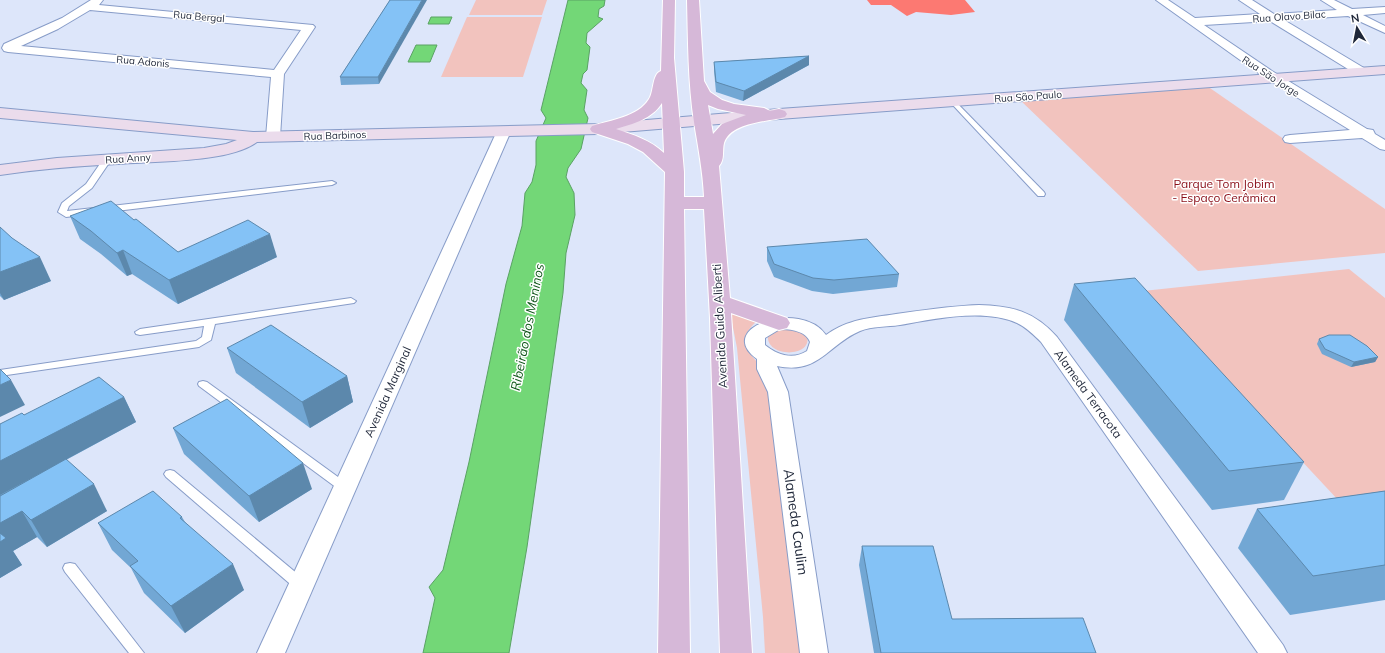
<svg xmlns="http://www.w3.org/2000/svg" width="1385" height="653" font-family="Mulish,sans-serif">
<rect width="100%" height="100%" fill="#dde6fa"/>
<g fill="#f2c3be">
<polygon points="476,0 547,0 542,15 469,15"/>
<polygon points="467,17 542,17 523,77 441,77"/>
<polygon points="1207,86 1385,209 1385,253 1198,271 1020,100"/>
<polygon points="1349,269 1385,298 1385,512 1353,516 1143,291"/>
<path d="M730 312 757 321C730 346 754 352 766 375L801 653H765L763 617 737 348Z"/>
<path d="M778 328H795L807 336C813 358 765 358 768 335Z"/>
</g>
<polygon fill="#fc7972" points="867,0 965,0 975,12 951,15 916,12 907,16 891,5 871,5"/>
<g fill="#73d777" stroke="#5aa264">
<polygon points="568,0 605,0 604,6 599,9 598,17 603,19 587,33 586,43 590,47 587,70 583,74 581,83 587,90 584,110 588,118 581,149 568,168 566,177 574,193 575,215 566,253 563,293 527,547 509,653 423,653 435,598 429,587 443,570 469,462 506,284 522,226 525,193 532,182 536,165 536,141 546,118 541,110"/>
<polygon points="431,17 452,17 449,24 428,24"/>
<polygon points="416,45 437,45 430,62 408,62"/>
</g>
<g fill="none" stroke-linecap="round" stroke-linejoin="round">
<defs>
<g id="lane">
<polygon points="952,99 954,100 1044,192 1045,194 1044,196 1038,196 950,102 950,100"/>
<polygon points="104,158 110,158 111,160 92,188 69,206 67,211 332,181 336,183 332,185 66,217 58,212 62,203 86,184"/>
<polygon points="351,298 356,301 354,303 215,324 211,340 199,347 0,376 0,370 196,341 202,337 204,326 140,335 136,334 135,332 140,329"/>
<polygon points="203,381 207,382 349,485 351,488 349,491 345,492 341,491 199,386 198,384 199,382"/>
<polygon points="170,470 174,471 306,581 308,585 306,589 301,590 296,589 166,477 164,474 166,471"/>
<polygon points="70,563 75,564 144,653 129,653 65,572 63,568 65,564"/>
</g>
<g id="street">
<path d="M91 0H103L99 5 313 25 315 27 284 74 280 137 278 140 273 141 268 140 266 137 271 77 8 52 4 51 2 48 4 44 62 18ZM90 10 301 30 274 70 21 46 58 29Z"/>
<polygon points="1156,0 1168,0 1195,18 1260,14 1239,0 1252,0 1274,14 1337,10 1321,0 1334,0 1352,9 1385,7 1385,13 1363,15 1385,26 1385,33 1348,16 1284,20 1364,68 1366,71 1364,74 1356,74 1270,21 1204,25 1272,71 1367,129 1373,130 1375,134 1385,140 1385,150 1380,149 1362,138 1290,143 1285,142 1283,139 1285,136 1290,135 1350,130 1264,77"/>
<polygon points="504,127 509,128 511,131 285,653 257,653 497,131 499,128"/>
<path d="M979 305C1012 306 1034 311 1057 337L1283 645 1287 653H1258L1041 342C1034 335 1026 327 1017 323 984 308 934 319 900 325 887 327 872 326 860 331 827 345 819 375 777 366L788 392 828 653H800L768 392 757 369V359C713 327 801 299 826 335 848 319 870 318 896 314 924 310 951 306 979 305ZM780 329C790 329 806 331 810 342L807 351C793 360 777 355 765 345V338Z"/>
</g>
<path id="secondary" d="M1385 66V74L779 119 598 134 257 142C229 163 154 161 118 164 78 166 39 169 0 175V165L57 158 204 148 226 144 237 140 0 118V108L253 132 598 124 779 109Z"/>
<path id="primary" d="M663 0H675L674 58 684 172V197H704C703 172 698 147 694 122 688 82 688 41 687 0H699L704 81 710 92 722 100 734 104 764 108 770 111 779 109 785 111 787 114 785 117C767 122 731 122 724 143 722 150 725 160 719 166L730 298 787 318 790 323 787 328 779 330 731 313 752 653H720L710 318 704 209H684L690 653H658L665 172 643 152 628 144 592 132 590 129 592 126C611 120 638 117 649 99 654 92 652 74 661 71ZM662 103 664 153C650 140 634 135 616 129 633 124 652 119 662 103ZM708 105 718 109 746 115 722 124 713 134Z"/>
</defs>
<use href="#lane" stroke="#879cc8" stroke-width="2"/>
<use href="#street" stroke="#879cc8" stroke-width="2"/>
<use href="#secondary" stroke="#879cc8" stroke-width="2"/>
<use href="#primary" stroke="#fff" stroke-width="2"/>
<use href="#lane" fill="#fff" fill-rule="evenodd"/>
<use href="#street" fill="#fff" fill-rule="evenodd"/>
<use href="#secondary" fill="#ebdcec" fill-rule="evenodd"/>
<use href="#primary" fill="#d6b8d8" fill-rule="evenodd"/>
</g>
<g fill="#72a7d4">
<polygon points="390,0 379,84 341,85 340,77"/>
<polygon points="809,56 809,65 743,101 716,92 714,71 714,62"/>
<polygon points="70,216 134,220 178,252 277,257 178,304 132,274 127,276 101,254 80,239"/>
<polygon points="0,227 51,281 4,300 0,296"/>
<polygon points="767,247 899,274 897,287 833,294 812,291 774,277 767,261"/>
<polygon points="1074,284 1304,462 1284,500 1212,510 1064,320"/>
<polygon points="1319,339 1378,357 1375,362 1351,367 1322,354 1317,344"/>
<polygon points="227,348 347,376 353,402 310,428 236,373"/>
<polygon points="124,397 136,422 66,460 107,511 47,547 37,537 13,551 22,565 0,578 0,424 24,415"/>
<polygon points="173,428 312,489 259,522 184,454"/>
<polygon points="1385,491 1385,600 1290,615 1238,548 1257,509"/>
<polygon points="182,517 185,522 244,590 185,633 144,593 131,568 112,550 98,523"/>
<polygon points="862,546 952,619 1096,653 874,653 859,565"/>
</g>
<g fill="#5c88ac">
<polygon points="422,0 427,0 379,84 378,77"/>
<polygon points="809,56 809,65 743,101 744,91"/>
<polygon points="270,234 277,257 178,304 169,280"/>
<polygon points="123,250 132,274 127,276 117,253"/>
<polygon points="40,257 51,281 4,300 0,293 0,272"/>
<polygon points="1378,357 1375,362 1351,367 1354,362"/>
<polygon points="347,376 353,402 310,428 302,402"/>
<polygon points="11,380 25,405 0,417 0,385"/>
<polygon points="124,397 136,422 0,495 0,461"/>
<polygon points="303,463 312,489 259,522 249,496"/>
<polygon points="94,484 107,511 47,547 31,520"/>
<polygon points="22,511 37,537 13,551 22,565 0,578 0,523"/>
<polygon points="233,564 244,590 185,633 171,606"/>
</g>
<g fill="#84c2f6" stroke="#5c88ac">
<polygon points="390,0 422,0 378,77 340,77"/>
<polygon points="809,56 744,91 716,82 714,62"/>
<polygon points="111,201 134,220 136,219 178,252 248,220 270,234 169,280 123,250 117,253 91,231 70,216"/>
<polygon points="0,227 12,238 40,257 0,272"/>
<polygon points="867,239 899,274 834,280 813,278 774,264 767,247"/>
<polygon points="1135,278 1304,462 1229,471 1074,284"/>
<polygon points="271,325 347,376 302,402 227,348"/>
<polygon points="1329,335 1350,335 1367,346 1378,357 1354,362 1325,349 1319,339"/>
<polygon points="0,369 11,380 0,385"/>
<polygon points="99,377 124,397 0,461 0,424 22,413 24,415"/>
<polygon points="227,399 303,463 249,496 173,428"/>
<polygon points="66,459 94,484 31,520 22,511 0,523 0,496"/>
<polygon points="153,491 182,517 180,518 233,564 171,606 130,566 138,561 98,523"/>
<polygon points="1385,491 1385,565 1313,576 1257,509"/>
<polygon points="0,533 6,538 0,542"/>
<polygon points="862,546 933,546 952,619 1083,618 1096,653 881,653"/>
</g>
<g text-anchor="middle" stroke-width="3" stroke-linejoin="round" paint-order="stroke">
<g font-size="10" fill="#1f2739" stroke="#fff">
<text transform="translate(199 16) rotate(5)" y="4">Rua Bergal</text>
<text transform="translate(1289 16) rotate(-4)" y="4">Rua Olavo Bilac</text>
<text transform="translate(143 61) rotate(5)" y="4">Rua Adonis</text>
<text transform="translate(1271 76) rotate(33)" y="4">Rua São Jorge</text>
<text transform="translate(1028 96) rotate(-4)" y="4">Rua São Paulo</text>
<text transform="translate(335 135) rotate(-2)" y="4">Rua Barbinos</text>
<text transform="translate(128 158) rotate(-4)" y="4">Rua Anny</text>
</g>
<g font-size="12" fill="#8a0f19" stroke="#fff">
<text x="1224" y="188">Parque Tom Jobim<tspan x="1224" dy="14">- Espaço Cerâmica</tspan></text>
</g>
<g font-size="12" fill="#1f2739" stroke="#fff">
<text transform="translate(720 326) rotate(-93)" y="4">Avenida Guido Aliberti</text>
<text transform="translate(388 392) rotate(-66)" y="4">Avenida Marginal</text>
<text transform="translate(1088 394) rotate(54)" y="4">Alameda Terracota</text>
</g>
<g font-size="13" font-style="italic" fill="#0e5518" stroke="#fff">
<text transform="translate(527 327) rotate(-79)" y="5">Ribeirão dos Meninos</text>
</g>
<g font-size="14" fill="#1f2739" stroke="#fff">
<text transform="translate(796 522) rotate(82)" y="5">Alameda Caulim</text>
</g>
</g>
<g transform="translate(1357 28) rotate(350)" stroke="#ffffff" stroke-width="3" paint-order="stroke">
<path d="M0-3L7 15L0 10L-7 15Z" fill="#1f2739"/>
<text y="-6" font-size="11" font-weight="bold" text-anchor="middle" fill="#1f2739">N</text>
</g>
</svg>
